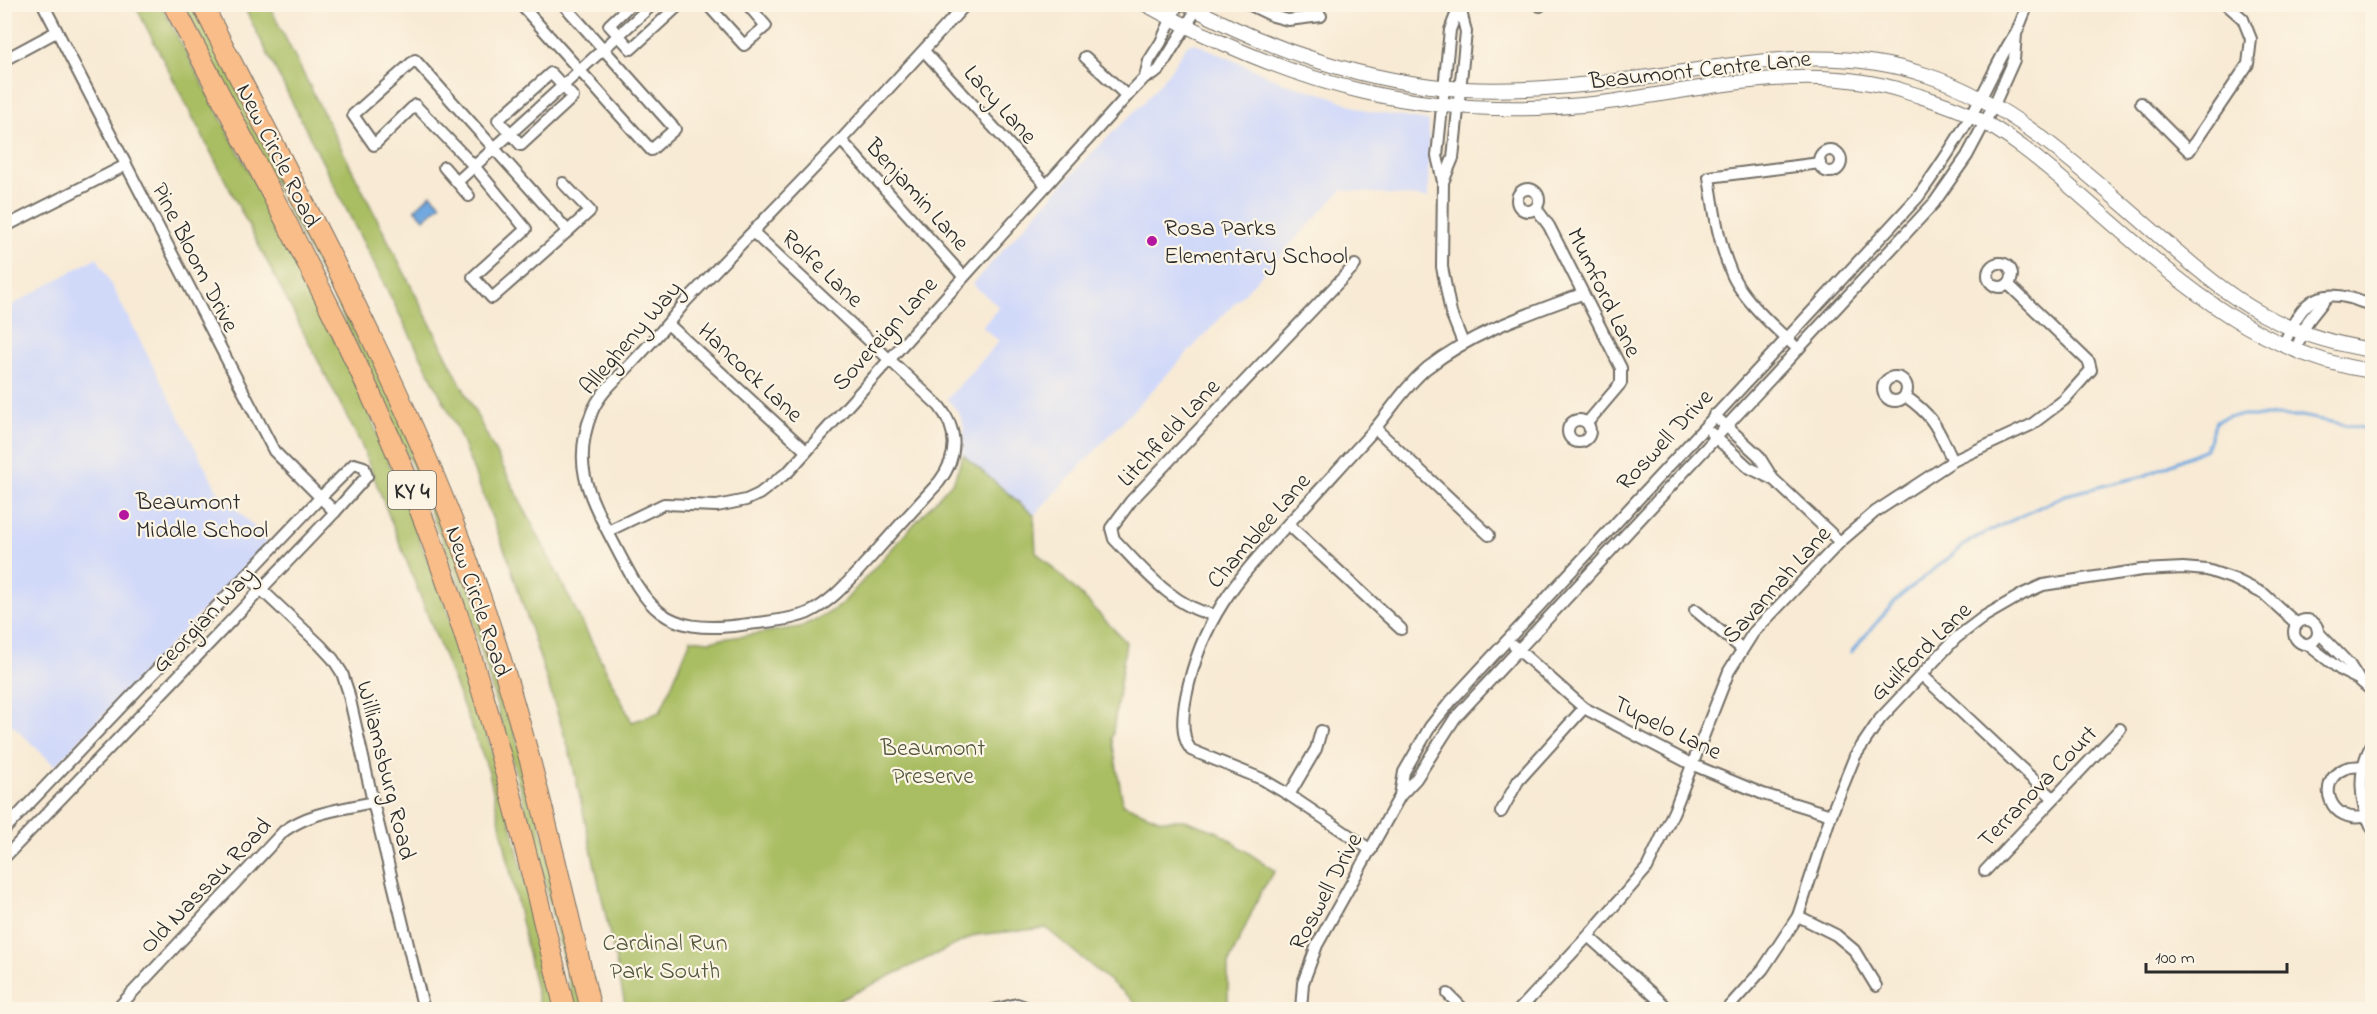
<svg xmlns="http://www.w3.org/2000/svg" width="2377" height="1014" font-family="'Indie Flower',sans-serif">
<rect width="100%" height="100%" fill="#fcf5e5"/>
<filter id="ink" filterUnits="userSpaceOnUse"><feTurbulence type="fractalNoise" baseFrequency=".0167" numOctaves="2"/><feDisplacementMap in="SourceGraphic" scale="12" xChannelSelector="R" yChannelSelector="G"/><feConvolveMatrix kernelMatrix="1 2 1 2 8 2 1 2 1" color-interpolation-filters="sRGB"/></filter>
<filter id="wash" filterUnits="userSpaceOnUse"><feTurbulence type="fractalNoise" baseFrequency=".008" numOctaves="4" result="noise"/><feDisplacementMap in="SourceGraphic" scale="24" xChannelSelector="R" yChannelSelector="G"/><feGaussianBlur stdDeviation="1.35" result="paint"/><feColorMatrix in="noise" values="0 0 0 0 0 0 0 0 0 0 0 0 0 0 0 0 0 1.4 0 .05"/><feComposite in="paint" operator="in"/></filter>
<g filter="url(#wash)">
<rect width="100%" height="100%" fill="#f8ead4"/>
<g fill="#d1d9f9">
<polygon points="1195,43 1282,82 1330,96 1366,111 1429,121 1428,198 1342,190 1034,515 963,455 964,427 959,413 947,399 999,341 982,327 999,307 972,284 1084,161 1144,102 1169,72 1187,45"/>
<polygon points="97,257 217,490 268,541 55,766 5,718 5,311 9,307"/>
</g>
<g fill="#a9bd62" stroke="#6a7446" stroke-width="1.5">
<polygon points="135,5 161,5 291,251 363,398 446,606 498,770 556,1009 540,1009 489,772 361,444"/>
<polygon points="183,5 196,5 331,269 424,465 477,605 531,788 586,1009 575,1009 537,849 469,607 411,463 347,325"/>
<path d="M243 5H269C388 245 513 482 632 722L660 712 691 639 709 641 800 627 827 614 841 605 954 480 963 455 1034 515 1036 552 1081 595 1126 642 1112 739 1123 804 1161 820H1185L1218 832 1275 871 1262 890 1228 965V1009H1143L1046 928 976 935 821 1009H626L571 756 509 561 456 426Z"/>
</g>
<polygon fill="#70a8df" stroke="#4e6a85" stroke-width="1.5" points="431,194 441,204 424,219 415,209"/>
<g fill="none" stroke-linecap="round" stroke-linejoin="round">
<polyline stroke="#70a8df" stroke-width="3" points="1851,652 1898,598 1971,540 2065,495 2144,476 2206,449 2216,421 2229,416 2301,416 2372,430"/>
</g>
</g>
<g filter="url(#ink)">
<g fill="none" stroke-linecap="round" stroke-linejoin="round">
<defs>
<g id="minor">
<polyline points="43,4 274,451 335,512"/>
<polyline points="524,4 522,6 651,150 675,129 563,4"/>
<polyline points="631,4 609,25 631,49 678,6 676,4"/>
<polyline points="707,4 744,45 766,26 747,4"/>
<polyline points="1248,4 1273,16 1288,20 1321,16"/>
<polyline points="1460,4 1450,30 1437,156 1443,182 1442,267 1451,313 1463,343"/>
<polyline points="1538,4 1540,6"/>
<polyline points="924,51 1046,185"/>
<polyline points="1085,57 1127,96"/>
<polyline points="4,60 56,32"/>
<polygon points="415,60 568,231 492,298 473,277 526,229 474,166 415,105 374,145 353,115"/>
<polygon points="551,73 573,97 521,145 498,120"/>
<polyline points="1145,77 1149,61 1161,42 1178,4"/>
<polyline points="2141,103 2189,151 2248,64 2251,39 2243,19 2226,4"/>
<polyline points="841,140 963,276"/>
<circle cx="1830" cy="161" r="11"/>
<polyline points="444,167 469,196"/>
<polyline points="458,181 653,4"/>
<polyline points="1443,182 1453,158 1466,32 1460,7"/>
<polyline points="563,183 590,211 568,231"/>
<circle cx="1528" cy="200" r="11"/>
<polyline points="1536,208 1549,226 1621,368 1621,383 1587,423"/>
<polyline points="4,227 126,165"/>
<path d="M754 233 939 406C959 431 958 457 939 482 917 506 894 531 872 556 853 576 834 601 808 613 788 621 762 622 741 625 657 636 645 603 610 536 587 492 572 462 592 412 600 392 618 378 632 363 651 343 669 323 686 301L841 140 966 4"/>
<circle cx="2000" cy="275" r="12"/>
<polyline points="668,324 806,451"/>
<path d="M2283 346C2298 313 2308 287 2350 298 2358 300 2364 304 2372 304"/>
<path d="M1798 349C1777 330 1741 298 1731 272 1718 242 1714 209 1709 177L1820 163"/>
<polyline points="2295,351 2308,321 2327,297"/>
<circle cx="1895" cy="389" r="12"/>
<path d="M1905 396C1935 417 1937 428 1953 461"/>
<polyline points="1714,415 1758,455 1773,479 1840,542"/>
<circle cx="1579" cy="431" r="11"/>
<polyline points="1376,429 1489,535"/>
<polyline points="1711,433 1748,467 1772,479"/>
<polyline points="1288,524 1401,629"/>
<polyline points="608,531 664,504 717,506 746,500 759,494 789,471 1127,96 1145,77 1154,74 1159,70 1196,10"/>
<polyline points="247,576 320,645 333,659 342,673 348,691 373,802 424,1010"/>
<polyline points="1695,610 1742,649"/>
<path d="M1214 615C1173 607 1142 568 1114 539L1111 528 1131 501 1355 265"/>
<circle cx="2306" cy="632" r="12"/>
<polyline points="2318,632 2349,664 2358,678"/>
<polyline points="2307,644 2342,671 2358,679 2372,691"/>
<polyline points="1514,646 1584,708 1691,764 1763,794 1831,815"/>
<polyline points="1923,676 2052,797"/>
<path d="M2372 744C2357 770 2359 801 2372 828"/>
<path d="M2364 766C2357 767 2350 766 2344 769 2315 781 2330 826 2367 816"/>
<polyline points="1289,795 1316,749 1321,731"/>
<path d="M1400 795 1404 772 1430 727 1451 701 1918 197C1940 166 1962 134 1980 99 1992 77 2001 55 2015 34"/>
<polyline points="1501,812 1518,781 1584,708"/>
<polyline points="4,830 320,498 354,464 364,467 367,476 335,512 4,858"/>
<path d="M1371 850 1289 795 1262 779 1191 750C1180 736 1183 713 1186 697 1201 620 1236 580 1288 524 1314 497 1339 468 1365 440 1387 417 1402 389 1427 368 1473 332 1528 314 1582 294"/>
<polyline points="1985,871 2120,729"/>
<polyline points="1798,916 1836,935 1854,950 1876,986"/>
<polyline points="1588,936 1670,1010"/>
<polyline points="1448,994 1464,1010"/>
<path d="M116 1010 284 831C310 812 343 809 373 802"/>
<polyline points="993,1010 1017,1004 1034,1010"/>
<polyline points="1301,1010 1303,983 1317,945 1400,796 1416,779 1455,718 1934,203 1967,156 1994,105 2014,60 2016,34 2028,4"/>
<polyline points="1519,1010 1588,936 1647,868 1674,811 1729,671 1753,633 1840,542 1875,512 1953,461 2031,425 2064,400 2091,370 2089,362 2008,284"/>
<polyline points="1726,1010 1763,969 1798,916 1831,815 1855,756 1880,719 1956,638 1985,616 2023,594 2043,585 2142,570 2183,568 2207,570 2234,579 2264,594 2297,624"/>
</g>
<g id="tertiary">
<path d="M1145 4C1295 87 1430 123 1602 103 1703 90 1807 60 1907 92 1928 99 1951 105 1970 115 2008 133 2042 162 2073 189 2164 267 2249 354 2372 371"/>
<path d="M1186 4C1269 50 1368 83 1463 89 1517 92 1571 87 1625 80 1727 68 1825 41 1926 75 2022 106 2098 185 2174 249 2201 272 2230 297 2262 314 2296 333 2334 344 2372 350"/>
</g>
<g id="motorway">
<path d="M173 4C254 163 342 318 409 483 479 653 522 831 565 1010"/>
<path d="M202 4C294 187 395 366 467 559 521 705 555 858 591 1010"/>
</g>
</defs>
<use href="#minor" stroke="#736e66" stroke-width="14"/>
<use href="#tertiary" stroke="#736e66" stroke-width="16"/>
<use href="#motorway" stroke="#736e66" stroke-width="22"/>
<use href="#minor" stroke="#fff" stroke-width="10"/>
<use href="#tertiary" stroke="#fff" stroke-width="14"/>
<use href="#motorway" stroke="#f8bd89" stroke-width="20"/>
</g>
</g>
<g fill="#b5179e" stroke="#fcf5e5" stroke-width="2">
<circle cx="1152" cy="241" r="6"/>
<circle cx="124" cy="515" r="6"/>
</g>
<g text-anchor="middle" stroke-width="4.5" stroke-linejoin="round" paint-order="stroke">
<rect fill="#fcf5e5" stroke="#6a6863" stroke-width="1.5" x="388" y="471" width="48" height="38" rx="4.5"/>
<g font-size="22" font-weight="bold" fill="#2b2b2b">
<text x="412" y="498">KY 4</text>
</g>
<g font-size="24" fill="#2b2b2b" stroke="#fcf5e5">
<text transform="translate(1700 69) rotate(-6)" y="8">Beaumont Centre Lane</text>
<text transform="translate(1001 104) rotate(48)" y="8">Lacy Lane</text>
<text transform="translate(279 155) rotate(63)" y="8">New Circle Road</text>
<text transform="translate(918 194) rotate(48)" y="8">Benjamin Lane</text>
<text transform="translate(196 257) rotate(63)" y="8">Pine Bloom Drive</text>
<text transform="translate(823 268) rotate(43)" y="8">Rolfe Lane</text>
<text transform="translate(1605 292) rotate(64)" y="8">Mumford Lane</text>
<text transform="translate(884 333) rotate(-48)" y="8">Sovereign Lane</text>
<text transform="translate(630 337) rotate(-49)" y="8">Allegheny Way</text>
<text transform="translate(751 372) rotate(43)" y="8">Hancock Lane</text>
<text transform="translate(1168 432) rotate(-47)" y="8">Litchfield Lane</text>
<text transform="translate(1664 439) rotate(-47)" y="8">Roswell Drive</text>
<text transform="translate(1258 530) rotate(-49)" y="8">Chamblee Lane</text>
<text transform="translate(1776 584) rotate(-48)" y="8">Savannah Lane</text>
<text transform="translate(479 601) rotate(71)" y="8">New Circle Road</text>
<text transform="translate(203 619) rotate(-46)" y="8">Georgian Way</text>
<text transform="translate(1920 651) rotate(-44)" y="8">Guilford Lane</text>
<text transform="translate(1668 727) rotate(26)" y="8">Tupelo Lane</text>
<text transform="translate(387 770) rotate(76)" y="8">Williamsburg Road</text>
<text transform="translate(2037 786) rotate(-46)" y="8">Terranova Court</text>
<text transform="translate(205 885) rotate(-46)" y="8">Old Nassau Road</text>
<text transform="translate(1325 891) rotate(-62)" y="8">Roswell Drive</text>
</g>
<g font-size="24" fill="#2b2b2b" stroke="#fcf5e5" text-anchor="start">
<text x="1164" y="235">Rosa Parks<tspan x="1164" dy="28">Elementary School</tspan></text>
<text x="136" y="509">Beaumont<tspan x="136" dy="28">Middle School</tspan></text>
</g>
<g font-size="24" fill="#51573c" stroke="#fcf5e5">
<text x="933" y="755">Beaumont<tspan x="933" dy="28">Preserve</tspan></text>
<text x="665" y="950">Cardinal Run<tspan x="665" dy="28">Park South</tspan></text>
</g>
</g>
<rect width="2377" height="1014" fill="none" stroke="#fcf5e5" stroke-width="24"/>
<path d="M2146 963v9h141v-9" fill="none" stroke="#2b2b2b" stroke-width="3"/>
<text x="2155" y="963" font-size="18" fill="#2b2b2b" stroke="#fcf5e5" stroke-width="4.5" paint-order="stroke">100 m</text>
</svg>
